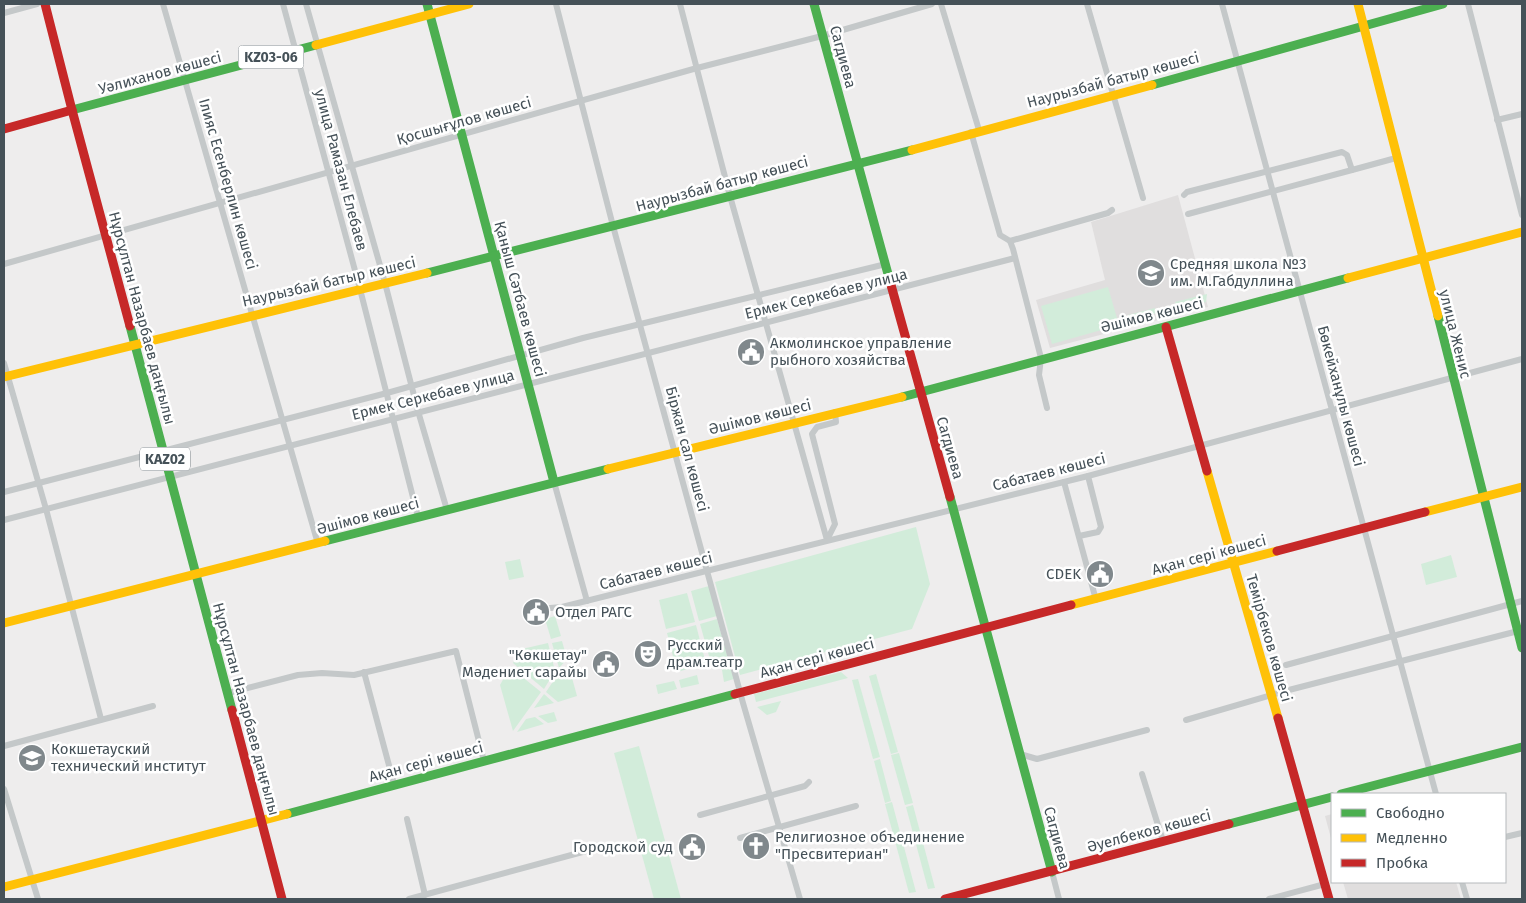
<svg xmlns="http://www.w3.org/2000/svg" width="1526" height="903" font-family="'Fira Sans',sans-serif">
<rect width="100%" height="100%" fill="#eeeded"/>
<g fill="#e0dede">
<polygon points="1178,195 1208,307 1050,348 1036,300 1105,280 1091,222"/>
<polygon points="1332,814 1332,842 1325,816"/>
<polygon points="1343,882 1456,882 1461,899 1348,899"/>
</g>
<g fill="#d2ecda">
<polygon points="1108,287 1119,325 1052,344 1041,306"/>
<polygon points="1207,294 1206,302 1177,309 1175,302"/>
<polygon points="1155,308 1156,313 1129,321 1128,315"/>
<polygon points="916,527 930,584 912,629 740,675 715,582"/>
<polygon points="1451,555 1457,577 1426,585 1421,564"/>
<polygon points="520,559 524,577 509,580 505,562"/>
<polygon points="709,586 717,616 699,621 691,591"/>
<polygon points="687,593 695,622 666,629 659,600"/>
<polygon points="555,616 561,636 551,639 545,619"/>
<polygon points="717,619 734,679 724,682 722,670 715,662 711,663 700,624"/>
<polygon points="696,625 706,664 677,672 667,633"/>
<polygon points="562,641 567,659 559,668 552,643"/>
<polygon points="548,643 555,671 544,689 513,663 522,649"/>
<polygon points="510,667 541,692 513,731 500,685"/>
<polygon points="569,667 577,696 558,702 546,692 560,671"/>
<polygon points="841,672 848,678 756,702 754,694"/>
<polygon points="876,674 898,752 891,754 869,676"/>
<polygon points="697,675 699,684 681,688 679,680"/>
<polygon points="858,679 880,757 873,759 852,680"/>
<polygon points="674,681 677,689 658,694 656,685"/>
<polygon points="544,694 554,703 534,708"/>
<polygon points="781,701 776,712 767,715 757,707"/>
<polygon points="554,712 557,721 548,723 538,716"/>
<polygon points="535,717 544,724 517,732 526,719"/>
<polygon points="639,746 681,899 654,899 614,753"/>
<polygon points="899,753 913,803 905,805 891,755"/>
<polygon points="880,759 891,801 885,803 874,761"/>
<polygon points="892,802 916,892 909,893 885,804"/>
<polygon points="913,805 935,888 928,889 906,807"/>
</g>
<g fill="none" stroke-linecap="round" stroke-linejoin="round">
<g stroke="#c4c8c9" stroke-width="6">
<polyline points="163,4 318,544"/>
<polyline points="283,4 360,289 418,517"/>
<polyline points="306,4 385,283 418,411 447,510"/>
<polyline points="556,4 613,226 743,703 800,899"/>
<polyline points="680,4 730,196 827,540"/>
<polyline points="941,4 979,130"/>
<polyline points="1087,4 1143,198"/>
<polyline points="1222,4 1436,794"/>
<polyline points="1468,4 1522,215"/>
<polyline points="4,13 37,4"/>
<polyline points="1497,120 1522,114"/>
<polyline points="971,132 1000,235 1010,241 1013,249 1041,358 1039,375 1047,408"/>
<polyline points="1184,195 1187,192 1342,152 1347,155 1352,170 1396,158"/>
<polyline points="1188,214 1352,170"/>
<polyline points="1010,241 1108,213 1112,210"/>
<polyline points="4,264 697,68 822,36 932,4"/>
<polyline points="4,363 46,509 101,719"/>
<polyline points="554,482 587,601"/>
<polyline points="1064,482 1096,600"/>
<polyline points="4,492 387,393 583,338 886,264"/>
<polyline points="4,520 1015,258"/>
<polyline points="1079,536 1098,532 1101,527 1088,476"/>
<polyline points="827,540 835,524 812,434 817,427 836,422 835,412"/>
<polyline points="550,608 562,607 1088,476 1522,359"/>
<polyline points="1286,665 1522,601"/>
<polyline points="364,672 394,784"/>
<polyline points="228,693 298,675 322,673 354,675 456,651 484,761"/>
<polyline points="1186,720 1285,691 1522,630"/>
<polyline points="4,746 153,706"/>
<polyline points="1020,754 1037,759 1147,730"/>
<polyline points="1142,774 1163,841"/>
<polyline points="4,789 38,899"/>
<polyline points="700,815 805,786 809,782"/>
<polyline points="407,819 425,895"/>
<polyline points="1505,837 1522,833"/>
<polyline points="740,838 856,806"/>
<polyline points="1052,872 1059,899"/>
<polyline points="1462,882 1467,899"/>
<polyline points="409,899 601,847"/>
<polyline points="1269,899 1325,884"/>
</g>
<g stroke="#4caf50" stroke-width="9">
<polyline points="427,4 554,482"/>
<polyline points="814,4 891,285"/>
<polyline points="1152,85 1443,4"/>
<polyline points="72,110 316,45"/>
<polyline points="427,273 912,150"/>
<polyline points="1438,316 1522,648"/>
<polyline points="130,326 232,710"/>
<polyline points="902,397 1348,278"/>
<polyline points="950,497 1052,872"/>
<polyline points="325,541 608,469"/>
<polyline points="1341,794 1522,747"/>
<polyline points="287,814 735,694"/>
<polyline points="1229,824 1332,797"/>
</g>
<g stroke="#ffc107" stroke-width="9">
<polyline points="1358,4 1438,316"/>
<polyline points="316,45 469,4"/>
<polyline points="912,150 1152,85"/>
<polyline points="1348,278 1522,232"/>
<polyline points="4,377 427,273"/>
<polyline points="608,469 902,397"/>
<polyline points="1207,471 1278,718"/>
<polyline points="1425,512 1522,487"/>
<polyline points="1071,605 1277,551"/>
<polyline points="4,623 325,541"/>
<polyline points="4,887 287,814"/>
</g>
<g stroke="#c62828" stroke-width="9">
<polyline points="45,4 72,110"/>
<polyline points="4,129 72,110 130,326"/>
<polyline points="891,285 950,497"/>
<polyline points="1166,327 1207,471"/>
<polyline points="1277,551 1425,512"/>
<polyline points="735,694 1071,605"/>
<polyline points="232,710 282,899"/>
<polyline points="1278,718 1329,899"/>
<polyline points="945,899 1229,824"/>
</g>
</g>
<defs>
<symbol id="school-disc" viewBox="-11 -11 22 22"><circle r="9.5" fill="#80888c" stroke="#fff"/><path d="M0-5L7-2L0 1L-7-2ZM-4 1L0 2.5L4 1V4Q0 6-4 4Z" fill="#fff"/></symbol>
<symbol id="civic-disc" viewBox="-11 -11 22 22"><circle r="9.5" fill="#80888c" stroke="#fff"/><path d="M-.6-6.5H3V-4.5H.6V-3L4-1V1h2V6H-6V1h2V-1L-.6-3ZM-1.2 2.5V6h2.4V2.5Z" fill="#fff"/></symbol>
<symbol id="theatre-disc" viewBox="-11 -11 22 22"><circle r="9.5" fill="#80888c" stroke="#fff"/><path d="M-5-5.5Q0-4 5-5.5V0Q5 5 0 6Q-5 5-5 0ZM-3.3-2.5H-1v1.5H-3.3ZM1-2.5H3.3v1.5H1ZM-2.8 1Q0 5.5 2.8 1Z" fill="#fff"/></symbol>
<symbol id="university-disc" viewBox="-11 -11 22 22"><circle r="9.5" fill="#80888c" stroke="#fff"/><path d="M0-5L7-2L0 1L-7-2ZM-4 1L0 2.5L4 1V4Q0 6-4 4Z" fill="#fff"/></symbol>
<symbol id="church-disc" viewBox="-11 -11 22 22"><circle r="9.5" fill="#80888c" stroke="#fff"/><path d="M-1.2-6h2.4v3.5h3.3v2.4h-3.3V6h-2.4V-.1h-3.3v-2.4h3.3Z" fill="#fff"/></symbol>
</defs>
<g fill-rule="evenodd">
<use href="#school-disc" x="1135" y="257" width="32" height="32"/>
<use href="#civic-disc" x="735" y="336" width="32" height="32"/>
<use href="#civic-disc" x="1084" y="558" width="32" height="32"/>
<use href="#civic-disc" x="520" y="596" width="32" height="32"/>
<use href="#theatre-disc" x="632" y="638" width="32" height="32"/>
<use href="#civic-disc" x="590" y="648" width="32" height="32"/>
<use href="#university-disc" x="16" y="742" width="32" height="32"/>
<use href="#church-disc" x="740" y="830" width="32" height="32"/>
<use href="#civic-disc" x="676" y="831" width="32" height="32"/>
</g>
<g text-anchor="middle" stroke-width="5" stroke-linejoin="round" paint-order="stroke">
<g fill="#fff" stroke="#7d858a" stroke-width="1">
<rect x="238.5" y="45.5" width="65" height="23" rx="4"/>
<rect x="140" y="447.5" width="50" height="23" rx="4"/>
</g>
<g font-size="14" font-weight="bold" fill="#455158">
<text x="271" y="62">KZ03-06</text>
<text x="165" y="464">KАZ02</text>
</g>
<g font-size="15" fill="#455158" stroke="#fff">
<text transform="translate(843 57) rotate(75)" y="5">Сагдиева</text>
<text transform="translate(160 73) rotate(-15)" y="5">Уәлиханов көшесі</text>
<text transform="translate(1113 80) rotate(-15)" y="5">Наурызбай батыр көшесі</text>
<text transform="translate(464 121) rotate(-16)" y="5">Қосшығұлов көшесі</text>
<text transform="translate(341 170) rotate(75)" y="5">улица Рамазан Елебаев</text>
<text transform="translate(228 184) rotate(74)" y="5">Ілияс Есенберлин көшесі</text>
<text transform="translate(722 184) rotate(-15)" y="5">Наурызбай батыр көшесі</text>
<text transform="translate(329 282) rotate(-13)" y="5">Наурызбай батыр көшесі</text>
<text transform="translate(826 294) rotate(-14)" y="5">Ермек Серкебаев улица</text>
<text transform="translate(520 299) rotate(75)" y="5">Қаныш Сәтбаев көшесі</text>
<text transform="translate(1152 315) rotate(-14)" y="5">Әшімов көшесі</text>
<text transform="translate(142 318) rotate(75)" y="5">Нұрсұлтан Назарбаев даңғылы</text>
<text transform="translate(1455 334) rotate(76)" y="5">улица Женис</text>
<text transform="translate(433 395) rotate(-14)" y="5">Ермек Серкебаев улица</text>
<text transform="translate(1341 396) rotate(75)" y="5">Бөкейханұлы көшесі</text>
<text transform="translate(760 417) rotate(-14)" y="5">Әшімов көшесі</text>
<text transform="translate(950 448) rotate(74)" y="5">Сагдиева</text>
<text transform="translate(687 449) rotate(75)" y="5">Біржан сал көшесі</text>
<text transform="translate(1049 472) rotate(-14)" y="5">Сабатаев көшесі</text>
<text transform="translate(368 516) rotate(-15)" y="5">Әшімов көшесі</text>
<text transform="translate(1209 555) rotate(-15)" y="5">Ақан сері көшесі</text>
<text transform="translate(656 571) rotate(-14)" y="5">Сабатаев көшесі</text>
<text transform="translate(1269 638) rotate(74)" y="5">Темірбеков көшесі</text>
<text transform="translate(817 658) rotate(-15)" y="5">Ақан сері көшесі</text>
<text transform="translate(246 709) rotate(75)" y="5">Нұрсұлтан Назарбаев даңғылы</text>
<text transform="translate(426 762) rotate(-15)" y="5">Ақан сері көшесі</text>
<text transform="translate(1149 831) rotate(-15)" y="5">Әуелбеков көшесі</text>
<text transform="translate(1057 838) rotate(75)" y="5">Сагдиева</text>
</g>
<g font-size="15" fill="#455158" stroke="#fff" text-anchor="start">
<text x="1170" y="269">Средняя школа №3<tspan x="1170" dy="17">им. М.Габдуллина</tspan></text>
<text x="770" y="348">Акмолинское управление<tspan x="770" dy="17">рыбного хозяйства</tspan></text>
<text x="1081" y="579" text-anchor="end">CDEK</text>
<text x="555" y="617">Отдел РАГС</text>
<text x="667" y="650">Русский<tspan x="667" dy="17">драм.театр</tspan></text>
<text x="587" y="660" text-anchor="end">"Көкшетау"<tspan x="587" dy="17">Мәдениет сарайы</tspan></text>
<text x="51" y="754">Кокшетауский<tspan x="51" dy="17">технический институт</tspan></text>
<text x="775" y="842">Религиозное объединение<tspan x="775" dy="17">"Пресвитериан"</tspan></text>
<text x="673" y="852" text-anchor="end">Городской суд</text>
</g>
</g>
<rect width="1526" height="903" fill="none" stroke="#455158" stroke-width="10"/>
<rect x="1331" y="793" width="175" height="90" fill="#ffffff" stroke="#b5b9bc"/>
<rect x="1341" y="809" width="25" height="8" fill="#4caf50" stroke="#b5b9bc"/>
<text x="1376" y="818" font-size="15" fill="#455158">Свободно</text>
<rect x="1341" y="834" width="25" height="8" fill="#ffc107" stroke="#b5b9bc"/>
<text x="1376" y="843" font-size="15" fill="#455158">Медленно</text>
<rect x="1341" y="859" width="25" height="8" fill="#c62828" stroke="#b5b9bc"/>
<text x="1376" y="868" font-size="15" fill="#455158">Пробка</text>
</svg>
